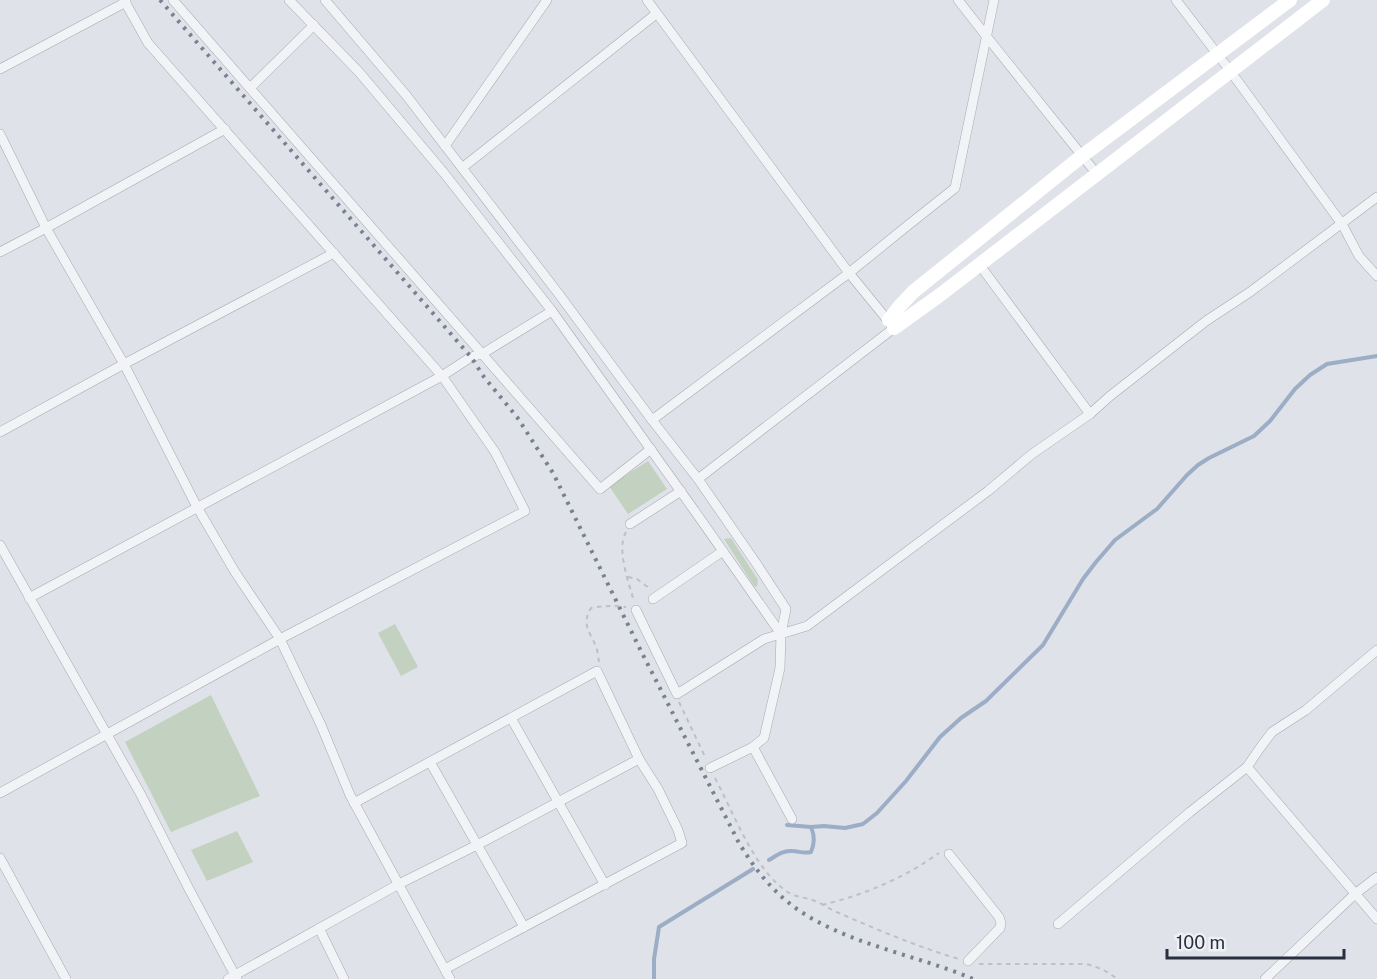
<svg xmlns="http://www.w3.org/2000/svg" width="1377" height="979" font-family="'Public Sans',sans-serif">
<rect width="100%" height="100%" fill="#dfe2e8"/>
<g fill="#c3d1c1">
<polygon points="648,461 667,489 628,514 609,486"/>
<polygon points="731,538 758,580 757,587 754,586 724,539"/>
<polygon points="395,624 418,667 401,676 378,633"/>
<polygon points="211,695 260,796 171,832 125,742"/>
<polygon points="237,831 253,862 207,881 191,850"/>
</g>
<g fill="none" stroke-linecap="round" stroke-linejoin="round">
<g stroke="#9cadc6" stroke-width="4">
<polyline points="787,825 811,827"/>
<path d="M769 860C776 856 783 850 792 851 799 851 803 854 811 852 815 843 815 836 811 827L824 826 845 828 863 824 877 813 906 781 940 737 961 718 986 701 1043 645 1083 579 1096 562 1115 540 1157 509 1187 475 1198 465 1209 458 1254 436 1270 421 1295 389 1310 375 1327 364 1377 356"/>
<polyline points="654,979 654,959 659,927 753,869"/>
</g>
<defs>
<g id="street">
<polyline points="173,0 600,489 651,449"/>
<polyline points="289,0 359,72 444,173 552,311 694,510 781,634"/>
<polyline points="325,0 406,95 558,293 652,420 698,479 756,563 786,609 781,634 780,668 764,738 753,747 710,768"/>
<polyline points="647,0 849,273 894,328 698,479"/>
<polyline points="958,0 987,37 1096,173"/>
<polyline points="1176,0 1231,72 1342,224 1359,256 1377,276"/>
<polyline points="0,69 126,2"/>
<polyline points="250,88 314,25"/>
<polyline points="0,134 46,228 124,364 197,507 235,572 280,639 321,725 350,795 450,979"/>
<polyline points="445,146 547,0"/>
<polyline points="462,168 656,14"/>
<polyline points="0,252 46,228 225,129"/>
<polyline points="979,264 1090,414"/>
<polyline points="652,420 849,273 907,226 955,188 994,0"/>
<polyline points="0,432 124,364 334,253"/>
<polyline points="630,524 681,491"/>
<polyline points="0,545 140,793 188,887 237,979"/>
<polyline points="29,598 442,376 471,357 482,354 552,311"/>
<polyline points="653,599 723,551"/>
<polyline points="636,610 677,694 764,639 807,626 988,491 1032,454 1090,414 1110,396 1206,321 1250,292 1377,197"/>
<polyline points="511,718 605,885"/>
<polyline points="753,747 792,819"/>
<polyline points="430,762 524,927"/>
<polyline points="1247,767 1377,919"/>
<polyline points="0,793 280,639 525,511 495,452 442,376 148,43 124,0"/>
<polyline points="354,803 597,671 639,759 658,789 678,830 682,843 445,969"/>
<polyline points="949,854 999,917 1001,923 1000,928 968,961"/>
<polyline points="0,858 66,979"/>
<polyline points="1058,924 1190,812 1247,767 1260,748 1272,732 1306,710 1377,650"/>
<polyline points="319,928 344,979"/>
<polyline points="228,979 399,884 479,844 639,759"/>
<polyline points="1265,979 1355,894 1377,877"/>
</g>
</defs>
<use href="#street" stroke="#a5a9b2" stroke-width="10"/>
<g stroke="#bec0c6" stroke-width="2" stroke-dasharray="4.5 4.5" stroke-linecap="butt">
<path d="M626 532C616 550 629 582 634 602"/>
<polyline points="628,577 637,579 649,588"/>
<path d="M599 662C598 657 598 651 596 647 590 631 581 625 591 608 603 606 614 605 626 607"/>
<polyline points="679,702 706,759"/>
<path d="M715 778C733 812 752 863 781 887 793 898 802 896 815 901 823 904 831 910 839 913 878 930 918 947 959 959"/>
<path d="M822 905C864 895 904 878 939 853"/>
<path d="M979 964H1086C1098 967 1107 971 1117 979"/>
</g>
<use href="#street" stroke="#f2f3f6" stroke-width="9"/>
<g stroke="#fff" stroke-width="14">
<polyline points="889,320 899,307 913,292 1082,156 1290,0"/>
<polyline points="894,328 940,295 1323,0"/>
</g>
<path stroke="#7a8090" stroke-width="4" stroke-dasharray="3 6" stroke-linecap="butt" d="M160 0 471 357 484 377 517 417 553 473 642 653 739 843C753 866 768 886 789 903 839 943 915 954 973 979"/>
</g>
<path d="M1167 949v9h177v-9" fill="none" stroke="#292f3e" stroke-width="3"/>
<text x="1176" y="949" font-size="18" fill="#292f3e" stroke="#eff1f5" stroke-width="4.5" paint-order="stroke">100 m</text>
</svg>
